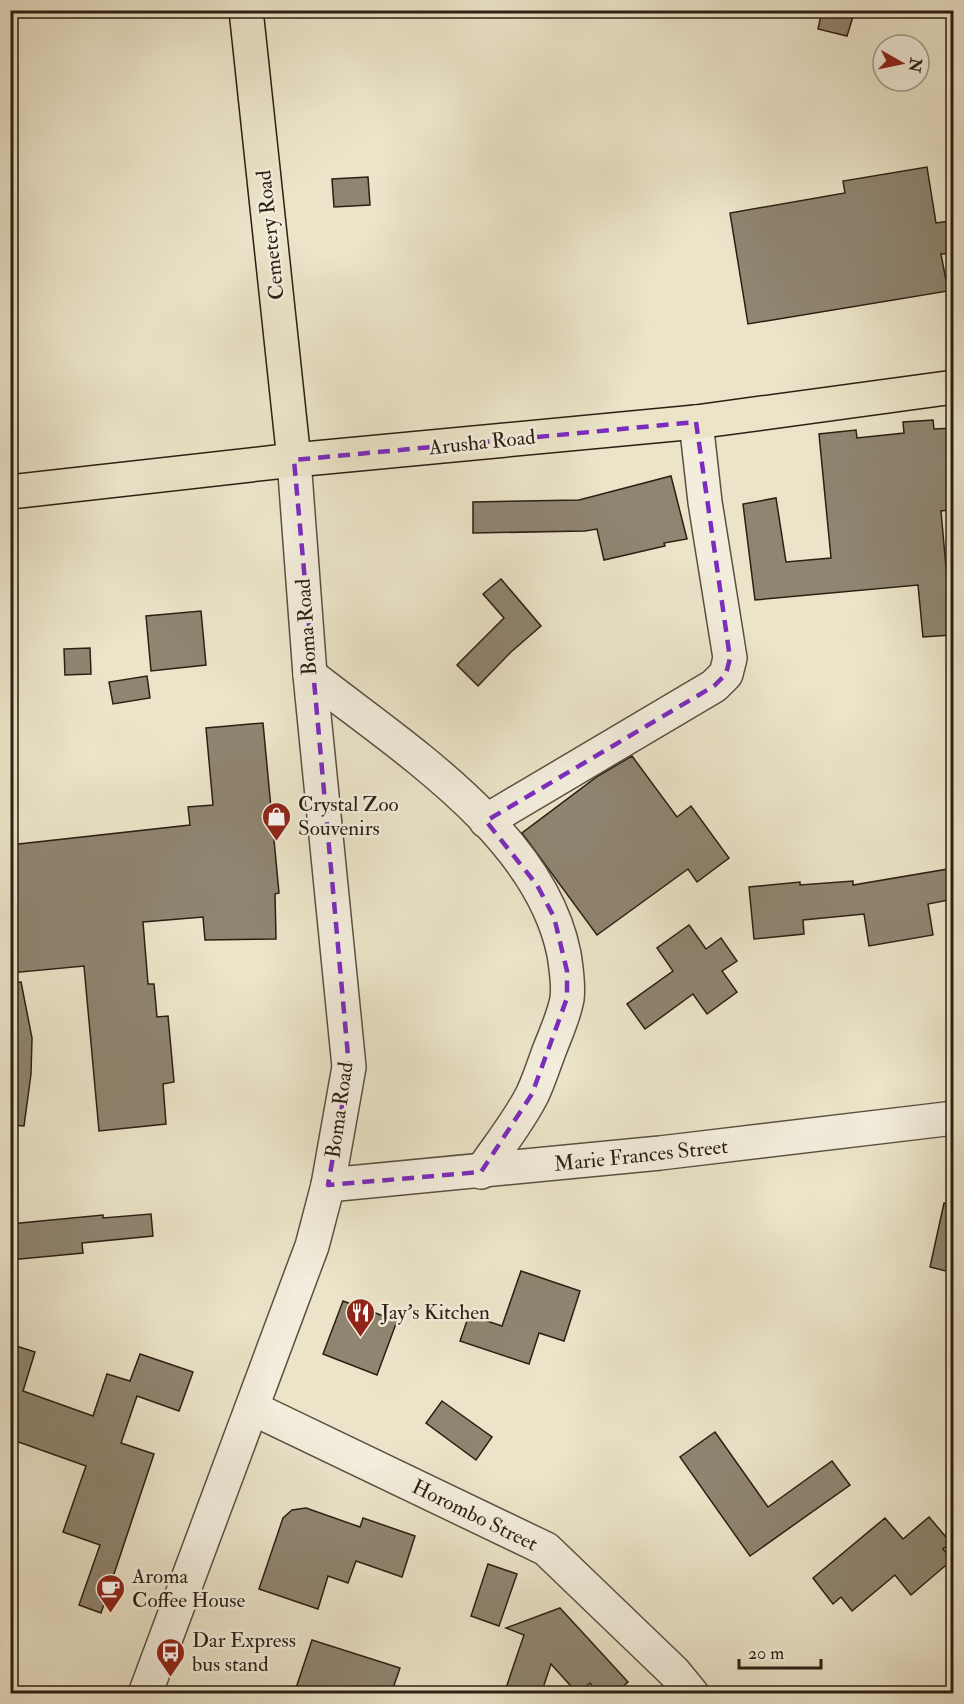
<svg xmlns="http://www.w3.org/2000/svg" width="964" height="1704" font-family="'IM FELL Double Pica',serif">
<rect width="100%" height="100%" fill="#ebe4c9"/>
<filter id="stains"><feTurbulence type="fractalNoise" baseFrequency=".00333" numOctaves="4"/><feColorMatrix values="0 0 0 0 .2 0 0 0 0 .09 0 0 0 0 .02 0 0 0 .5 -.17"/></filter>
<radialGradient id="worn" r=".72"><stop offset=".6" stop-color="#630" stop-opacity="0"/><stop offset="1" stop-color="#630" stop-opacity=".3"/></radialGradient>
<g fill="#8f8571" stroke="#2c1f12" stroke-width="1.5">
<polygon points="822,10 855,10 847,36 818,29"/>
<polygon points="927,167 936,223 949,221 954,253 941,254 948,291 748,324 730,213 845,193 843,181"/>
<polygon points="368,177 370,205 334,207 332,179"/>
<polygon points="933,420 934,429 954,428 954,509 941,511 952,635 923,637 918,585 755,600 743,504 776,498 786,562 831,558 819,434 856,430 857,438 904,433 903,422"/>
<polygon points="671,476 687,539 664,543 665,546 604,560 597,529 585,531 473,533 473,502 579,500"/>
<polygon points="501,579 541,626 511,652 478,686 457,665 504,618 483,594"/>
<polygon points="201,611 206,665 151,671 146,616"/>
<polygon points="90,648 91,674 65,675 64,649"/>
<polygon points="147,676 150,698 113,704 109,682"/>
<polygon points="263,723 279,893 275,894 276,939 205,940 203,917 143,922 148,984 154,984 157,1017 168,1016 174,1082 163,1084 166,1124 99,1131 84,966 10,973 10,845 190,825 188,807 213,805 206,728"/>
<polygon points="632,756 677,817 691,806 729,858 697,882 688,869 597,935 522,833 598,776"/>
<polygon points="954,868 954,899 928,904 933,935 869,946 864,914 803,920 804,934 754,939 749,887 800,882 800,885 853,881 853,885"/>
<polygon points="689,925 706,949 721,938 737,961 722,971 737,992 707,1014 693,994 645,1029 627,1004 673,971 657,948"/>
<polygon points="21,982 32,1038 31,1074 24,1126 10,1125 10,983"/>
<polygon points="944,1203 954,1204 954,1273 930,1267"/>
<polygon points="151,1214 153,1236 82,1243 83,1253 10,1260 10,1224 103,1215 103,1218"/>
<polygon points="521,1271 580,1291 564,1341 539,1333 529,1364 460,1341 469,1315 502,1326"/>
<polygon points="343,1301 397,1321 377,1375 323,1354"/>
<polygon points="10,1344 35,1352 23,1391 93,1416 107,1374 130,1381 140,1354 193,1372 179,1411 137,1396 121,1443 154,1454 101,1613 79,1605 100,1545 63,1532 86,1466 10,1439"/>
<polygon points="442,1401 492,1437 476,1460 426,1423"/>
<polygon points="715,1432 768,1507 832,1461 850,1485 750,1556 680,1457"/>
<polygon points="306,1508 360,1527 363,1518 415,1536 402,1577 356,1561 348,1583 328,1576 318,1609 259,1589 283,1518 292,1510"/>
<polygon points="929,1517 951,1543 943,1549 952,1560 911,1595 895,1575 852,1611 841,1597 833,1604 813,1578 885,1518 903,1539"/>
<polygon points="488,1564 517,1574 499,1626 471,1616"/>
<polygon points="560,1608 628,1682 615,1694 599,1694 590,1683 578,1694 551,1664 541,1694 504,1694 524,1635 506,1628"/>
<polygon points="312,1640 400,1668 391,1694 294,1694"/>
</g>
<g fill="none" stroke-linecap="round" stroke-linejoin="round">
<defs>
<g id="minor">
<path d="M310 675C400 746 540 833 564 954 566 968 569 984 567 999 564 1015 557 1031 551 1046 545 1061 540 1078 533 1093 520 1120 498 1147 481 1172"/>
<polyline points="486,821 714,686 726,674 730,658 705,502 696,422"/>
<polyline points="328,1185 660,1153 954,1118"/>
<polyline points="252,1408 546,1549 674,1672 692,1694"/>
<polyline points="145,1694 312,1246 328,1185 349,1067 310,675 294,460"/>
</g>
<g id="major">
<polyline points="246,10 294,460"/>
<polyline points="10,492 294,460 696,422 954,387"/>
</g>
</defs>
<use href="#minor" stroke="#5c5040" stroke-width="36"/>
<use href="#major" stroke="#2c1f12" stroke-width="36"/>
<use href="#minor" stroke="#f2eddc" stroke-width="33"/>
<use href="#major" stroke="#ebe4c9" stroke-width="33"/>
</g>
<path fill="none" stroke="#7b2cbf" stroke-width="4.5" stroke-dasharray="12 8" stroke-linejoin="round" d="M696 422 730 658 726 674 714 686 486 821 537 885 554 917 567 971V998L532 1094 481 1172 328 1185 349 1067 294 460Z"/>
<defs>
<symbol id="shop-pin" viewBox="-11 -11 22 30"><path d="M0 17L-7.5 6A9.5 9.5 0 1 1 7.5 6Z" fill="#8f2418" stroke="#f2eddc"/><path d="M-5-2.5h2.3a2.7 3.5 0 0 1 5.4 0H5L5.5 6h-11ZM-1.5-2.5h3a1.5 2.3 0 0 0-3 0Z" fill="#fff"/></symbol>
<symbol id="restaurant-pin" viewBox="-11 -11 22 30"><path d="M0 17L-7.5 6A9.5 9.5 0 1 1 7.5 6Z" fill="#8f2418" stroke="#f2eddc"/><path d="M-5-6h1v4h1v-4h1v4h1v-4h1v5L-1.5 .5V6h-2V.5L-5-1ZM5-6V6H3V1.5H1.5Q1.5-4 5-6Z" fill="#fff"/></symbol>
<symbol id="cafe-pin" viewBox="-11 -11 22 30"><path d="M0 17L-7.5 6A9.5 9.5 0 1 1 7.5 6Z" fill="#8f2418" stroke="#f2eddc"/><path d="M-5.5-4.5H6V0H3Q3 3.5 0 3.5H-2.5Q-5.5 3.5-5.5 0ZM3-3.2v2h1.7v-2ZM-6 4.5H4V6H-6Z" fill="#fff"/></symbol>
<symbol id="bus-pin" viewBox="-11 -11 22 30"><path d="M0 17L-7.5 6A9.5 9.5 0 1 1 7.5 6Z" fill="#8f2418" stroke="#f2eddc"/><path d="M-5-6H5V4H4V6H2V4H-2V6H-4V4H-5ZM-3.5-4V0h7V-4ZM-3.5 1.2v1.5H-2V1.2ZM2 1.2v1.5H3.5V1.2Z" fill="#fff"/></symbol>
</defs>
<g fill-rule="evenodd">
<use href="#shop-pin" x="260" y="800" width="33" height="45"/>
<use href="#restaurant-pin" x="344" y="1296" width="33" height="45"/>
<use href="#cafe-pin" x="94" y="1572" width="33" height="45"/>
<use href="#bus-pin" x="154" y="1636" width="33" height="45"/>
</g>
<g text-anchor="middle" stroke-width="5" stroke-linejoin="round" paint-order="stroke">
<g font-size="21" fill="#2c1f12" stroke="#f2eddc">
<text transform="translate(270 235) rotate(-96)" y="7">Cemetery Road</text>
<text transform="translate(482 442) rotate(-6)" y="7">Arusha Road</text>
<text transform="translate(306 627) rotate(-94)" y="7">Boma Road</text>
<text transform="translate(339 1110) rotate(-82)" y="7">Boma Road</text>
<text transform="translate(641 1155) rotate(-6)" y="7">Marie Frances Street</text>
<text transform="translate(475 1515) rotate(26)" y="7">Horombo Street</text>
</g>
<g font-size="21" fill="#2c1f12" stroke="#f2eddc" text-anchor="start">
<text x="298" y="811">Crystal Zoo<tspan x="298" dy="24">Souvenirs</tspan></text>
<text x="381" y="1319">Jay's Kitchen</text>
<text x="132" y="1583">Aroma<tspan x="132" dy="24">Coffee House</tspan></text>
<text x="192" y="1647">Dar Express<tspan x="192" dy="24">bus stand</tspan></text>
</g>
</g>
<rect width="964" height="1704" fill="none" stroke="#ebe4c9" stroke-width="36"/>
<rect x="12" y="12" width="940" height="1680" fill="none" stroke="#2c1f12" stroke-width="3"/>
<rect x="18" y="18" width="928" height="1668" fill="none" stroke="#2c1f12" stroke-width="1.5"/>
<g transform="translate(901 63) rotate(99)"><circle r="28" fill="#f2eddc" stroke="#a39b8b" stroke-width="1.5"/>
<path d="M0-4.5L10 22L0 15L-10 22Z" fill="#8f2418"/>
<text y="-9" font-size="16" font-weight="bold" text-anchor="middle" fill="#2c1f12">N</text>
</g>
<path d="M739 1659v9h82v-9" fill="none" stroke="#2c1f12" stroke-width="3"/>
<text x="748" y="1659" font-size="18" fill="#2c1f12" stroke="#f2eddc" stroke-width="4.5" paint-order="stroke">20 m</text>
<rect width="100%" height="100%" filter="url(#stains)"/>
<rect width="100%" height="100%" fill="url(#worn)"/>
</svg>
